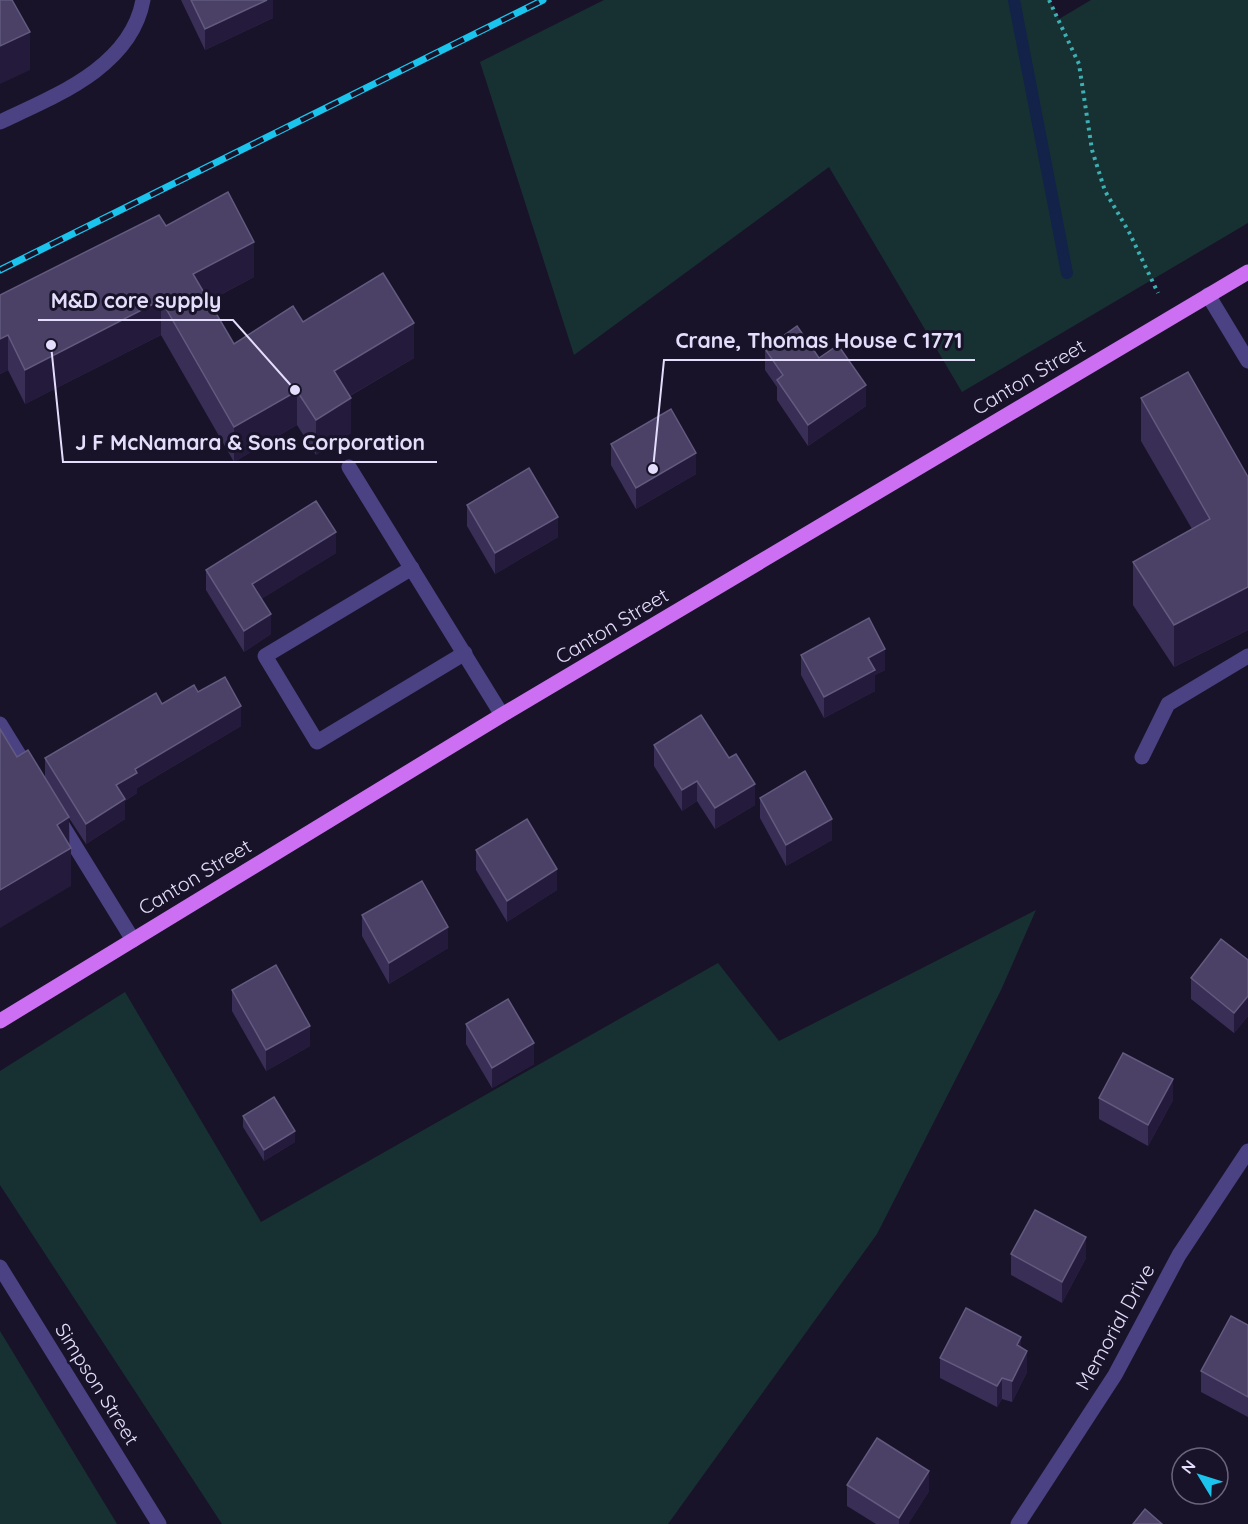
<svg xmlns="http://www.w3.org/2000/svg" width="1248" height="1524" font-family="Quicksand,sans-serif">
<rect width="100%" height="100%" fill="#191329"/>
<g fill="#173133">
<polygon points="604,0 1049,0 1059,19 1091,0 1248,0 1248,223 962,392 829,167 574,355 480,62"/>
<polygon points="1036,910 1001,990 877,1234 668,1524 222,1524 0,1185 0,1071 125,992 261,1222 718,963 779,1041"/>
<polygon points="0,1331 117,1524 0,1524"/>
</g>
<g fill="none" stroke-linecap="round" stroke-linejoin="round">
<polyline stroke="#122249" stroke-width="12" points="1014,0 1067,273"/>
<polyline stroke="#3cb0b3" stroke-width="4" stroke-dasharray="3 4.5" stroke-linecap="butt" points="1049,0 1079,64 1092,150 1105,191 1129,232 1158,293"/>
<g stroke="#4b4284" stroke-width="15">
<path d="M0 122C55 96 131 67 143 0"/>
<polyline points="1208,295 1248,361"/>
<polyline points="349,467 502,715"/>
<polyline points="412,568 265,656 317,742 465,653"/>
<polyline points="0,724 29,771"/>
<polyline points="1142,757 1168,704 1248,656"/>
<polyline points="59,820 133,940"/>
<polyline points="0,1267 159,1524"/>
<polyline points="1018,1524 1115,1375 1179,1255 1248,1151"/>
</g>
<polyline stroke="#cd6ff3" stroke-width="15" points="0,1021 502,715 1248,272"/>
<defs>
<polyline id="rail" points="0,270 543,0"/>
</defs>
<use href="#rail" stroke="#1bc4ec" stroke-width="7"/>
<use href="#rail" stroke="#191329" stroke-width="4.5" stroke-dasharray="14" stroke-linecap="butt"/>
</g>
<g fill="#392e56">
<polygon points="181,0 273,0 273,18 205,50"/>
<polygon points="166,226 254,277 209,301 234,344 414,358 350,396 351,433 316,455 297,425 234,462 161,335 25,404 8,370 0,374 0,295"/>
<polygon points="765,349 819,358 866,406 808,446 777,400 777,387 765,370"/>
<polygon points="1141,398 1248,477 1248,630 1174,667 1133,605 1133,562 1192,529 1141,441"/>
<polygon points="611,444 696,474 636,509 611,465"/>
<polygon points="467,505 558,537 495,574 467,526"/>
<polygon points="336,553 261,599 271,634 244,652 206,590 206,570"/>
<polygon points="801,655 885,670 875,675 875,691 824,718 801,675"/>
<polygon points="198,692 241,726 137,788 137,793 125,801 125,819 86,844 69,818 71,886 17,757 45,778 45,758 162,704"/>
<polygon points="654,745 755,805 715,829 697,801 682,811 654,766"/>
<polygon points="760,798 832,840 786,866 760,818"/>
<polygon points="476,850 557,890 507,922 476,870"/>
<polygon points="362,915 448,948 389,984 362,936"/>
<polygon points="1248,960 1248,1016 1234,1033 1191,999 1191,978"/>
<polygon points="232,990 310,1046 266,1071 232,1011"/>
<polygon points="466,1024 534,1064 492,1088 466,1044"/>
<polygon points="1099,1098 1173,1100 1148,1146 1099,1119"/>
<polygon points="243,1116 295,1142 264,1161 243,1127"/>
<polygon points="1011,1254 1086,1258 1062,1303 1011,1275"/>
<polygon points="1248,1325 1248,1417 1201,1392 1201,1371"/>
<polygon points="1021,1347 1027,1372 1012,1402 1002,1399 997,1407 940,1378 940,1358"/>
<polygon points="847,1485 929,1491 908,1524 876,1524 847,1506"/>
</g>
<g fill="#241b3c">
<polygon points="267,0 273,0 273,18 205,50 205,29"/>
<polygon points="30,32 30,70 0,84 0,46"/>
<polygon points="254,242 254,277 193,309 193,274"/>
<polygon points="161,300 161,335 25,404 25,370"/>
<polygon points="414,323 414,358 334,405 334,371"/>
<polygon points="8,335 8,370 0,374 0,339"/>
<polygon points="866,385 866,406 808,446 808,425"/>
<polygon points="297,391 297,425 234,462 234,427"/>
<polygon points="351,398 351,433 316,455 316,420"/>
<polygon points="696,453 696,474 636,509 636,488"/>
<polygon points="558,517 558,537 495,574 495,553"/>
<polygon points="336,532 336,553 252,605 252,584"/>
<polygon points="1248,587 1248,630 1174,667 1174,625"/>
<polygon points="271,614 271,634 244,652 244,631"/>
<polygon points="885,649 885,670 875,675 875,691 824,718 824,697 868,658"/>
<polygon points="241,706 241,726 137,788 137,793 125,801 125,819 86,844 86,824 116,785 135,769"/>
<polygon points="697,781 697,801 682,811 682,790"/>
<polygon points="755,784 755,805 715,829 715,808"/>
<polygon points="69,817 69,849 71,848 71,886 0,928 0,890 57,825"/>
<polygon points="832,819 832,840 786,866 786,845"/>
<polygon points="557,869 557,890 507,922 507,901"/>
<polygon points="448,927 448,948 389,984 389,963"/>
<polygon points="1248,996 1248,1016 1234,1033 1234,1013"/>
<polygon points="310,1026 310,1046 266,1071 266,1050"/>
<polygon points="534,1043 534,1064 492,1088 492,1068"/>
<polygon points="1173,1079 1173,1100 1148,1146 1148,1125"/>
<polygon points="295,1131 295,1142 264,1161 264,1150"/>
<polygon points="1086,1237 1086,1258 1062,1303 1062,1282"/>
<polygon points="1021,1337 1021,1358 1017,1345"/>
<polygon points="1027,1351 1027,1372 1012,1402 1012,1381"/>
<polygon points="1002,1378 1002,1399 997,1407 997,1386"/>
<polygon points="929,1471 929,1491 908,1524 899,1524 899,1518"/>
</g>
<g fill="#4b4167" stroke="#635a7f" stroke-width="1.5">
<polygon points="0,0 12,0 30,32 0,46"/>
<polygon points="191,0 267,0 205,29"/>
<polygon points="228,192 254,242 193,274 234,344 293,306 303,322 383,273 414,323 334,371 351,398 316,420 297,391 234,427 161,300 25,370 8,335 0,339 0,295 159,215 166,226"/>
<polygon points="797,326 819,358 838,345 866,385 808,425 777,380 783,375 765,349"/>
<polygon points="1188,372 1248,477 1248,587 1174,625 1133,562 1210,519 1141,398"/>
<polygon points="671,409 696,453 636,488 611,444"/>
<polygon points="529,468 558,517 495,553 467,505"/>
<polygon points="316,501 336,532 252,584 271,614 244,631 206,570"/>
<polygon points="869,618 885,649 868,658 875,670 824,697 801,655"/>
<polygon points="225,677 241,706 135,769 137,773 116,785 125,799 86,824 45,758 156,693 162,704 194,685 198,692"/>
<polygon points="701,715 729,758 736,754 755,784 715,808 697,781 682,790 654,745"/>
<polygon points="0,729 17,757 28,750 69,817 57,825 71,848 0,890"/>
<polygon points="805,771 832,819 786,845 760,798"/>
<polygon points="527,819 557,869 507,901 476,850"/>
<polygon points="422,881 448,927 389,963 362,915"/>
<polygon points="1221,939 1248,960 1248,996 1234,1013 1191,978"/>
<polygon points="276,965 310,1026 266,1050 232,990"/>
<polygon points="508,999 534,1043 492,1068 466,1024"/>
<polygon points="1123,1053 1173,1079 1148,1125 1099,1098"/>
<polygon points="274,1097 295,1131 264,1150 243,1116"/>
<polygon points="1035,1210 1086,1237 1062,1282 1011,1254"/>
<polygon points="966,1308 1021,1337 1017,1345 1027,1351 1012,1381 1002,1378 997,1386 940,1358"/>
<polygon points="1231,1316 1248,1325 1248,1397 1201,1371"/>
<polygon points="877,1438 929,1471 899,1518 847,1485"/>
<polygon points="1145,1509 1162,1524 1133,1524"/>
</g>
<g text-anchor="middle" stroke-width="6" stroke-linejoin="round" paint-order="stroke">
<g font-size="20" fill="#e4defc" stroke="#191329">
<text transform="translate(1029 377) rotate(-31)" y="7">Canton Street</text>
<text transform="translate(612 626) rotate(-31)" y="7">Canton Street</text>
<text transform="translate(195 877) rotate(-31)" y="7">Canton Street</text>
<text transform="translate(1115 1327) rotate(-61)" y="7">Memorial Drive</text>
<text transform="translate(97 1384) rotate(58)" y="7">Simpson Street</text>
</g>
</g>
<path fill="none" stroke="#e4defc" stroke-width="2" d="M295 390L233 320H38M653 469L664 360H975M51 345L63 462H437"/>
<g fill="#e4defc" stroke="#191329" stroke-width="2">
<circle cx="295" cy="390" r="6"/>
<circle cx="653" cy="469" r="6"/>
<circle cx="51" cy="345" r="6"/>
</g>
<g font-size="21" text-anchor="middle" font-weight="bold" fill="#e4defc" stroke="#191329" stroke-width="6" stroke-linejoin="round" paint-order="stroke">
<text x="136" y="308">M&amp;D core supply</text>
<text x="819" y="348">Crane, Thomas House C 1771</text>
<text x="250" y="450">J F McNamara &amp; Sons Corporation</text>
</g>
<g transform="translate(1200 1476) rotate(308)"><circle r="28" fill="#191329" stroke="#6a647d" stroke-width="1.5"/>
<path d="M0-4.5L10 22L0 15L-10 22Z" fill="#1bc4ec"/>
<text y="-9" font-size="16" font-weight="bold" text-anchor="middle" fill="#e4defc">N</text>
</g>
</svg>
